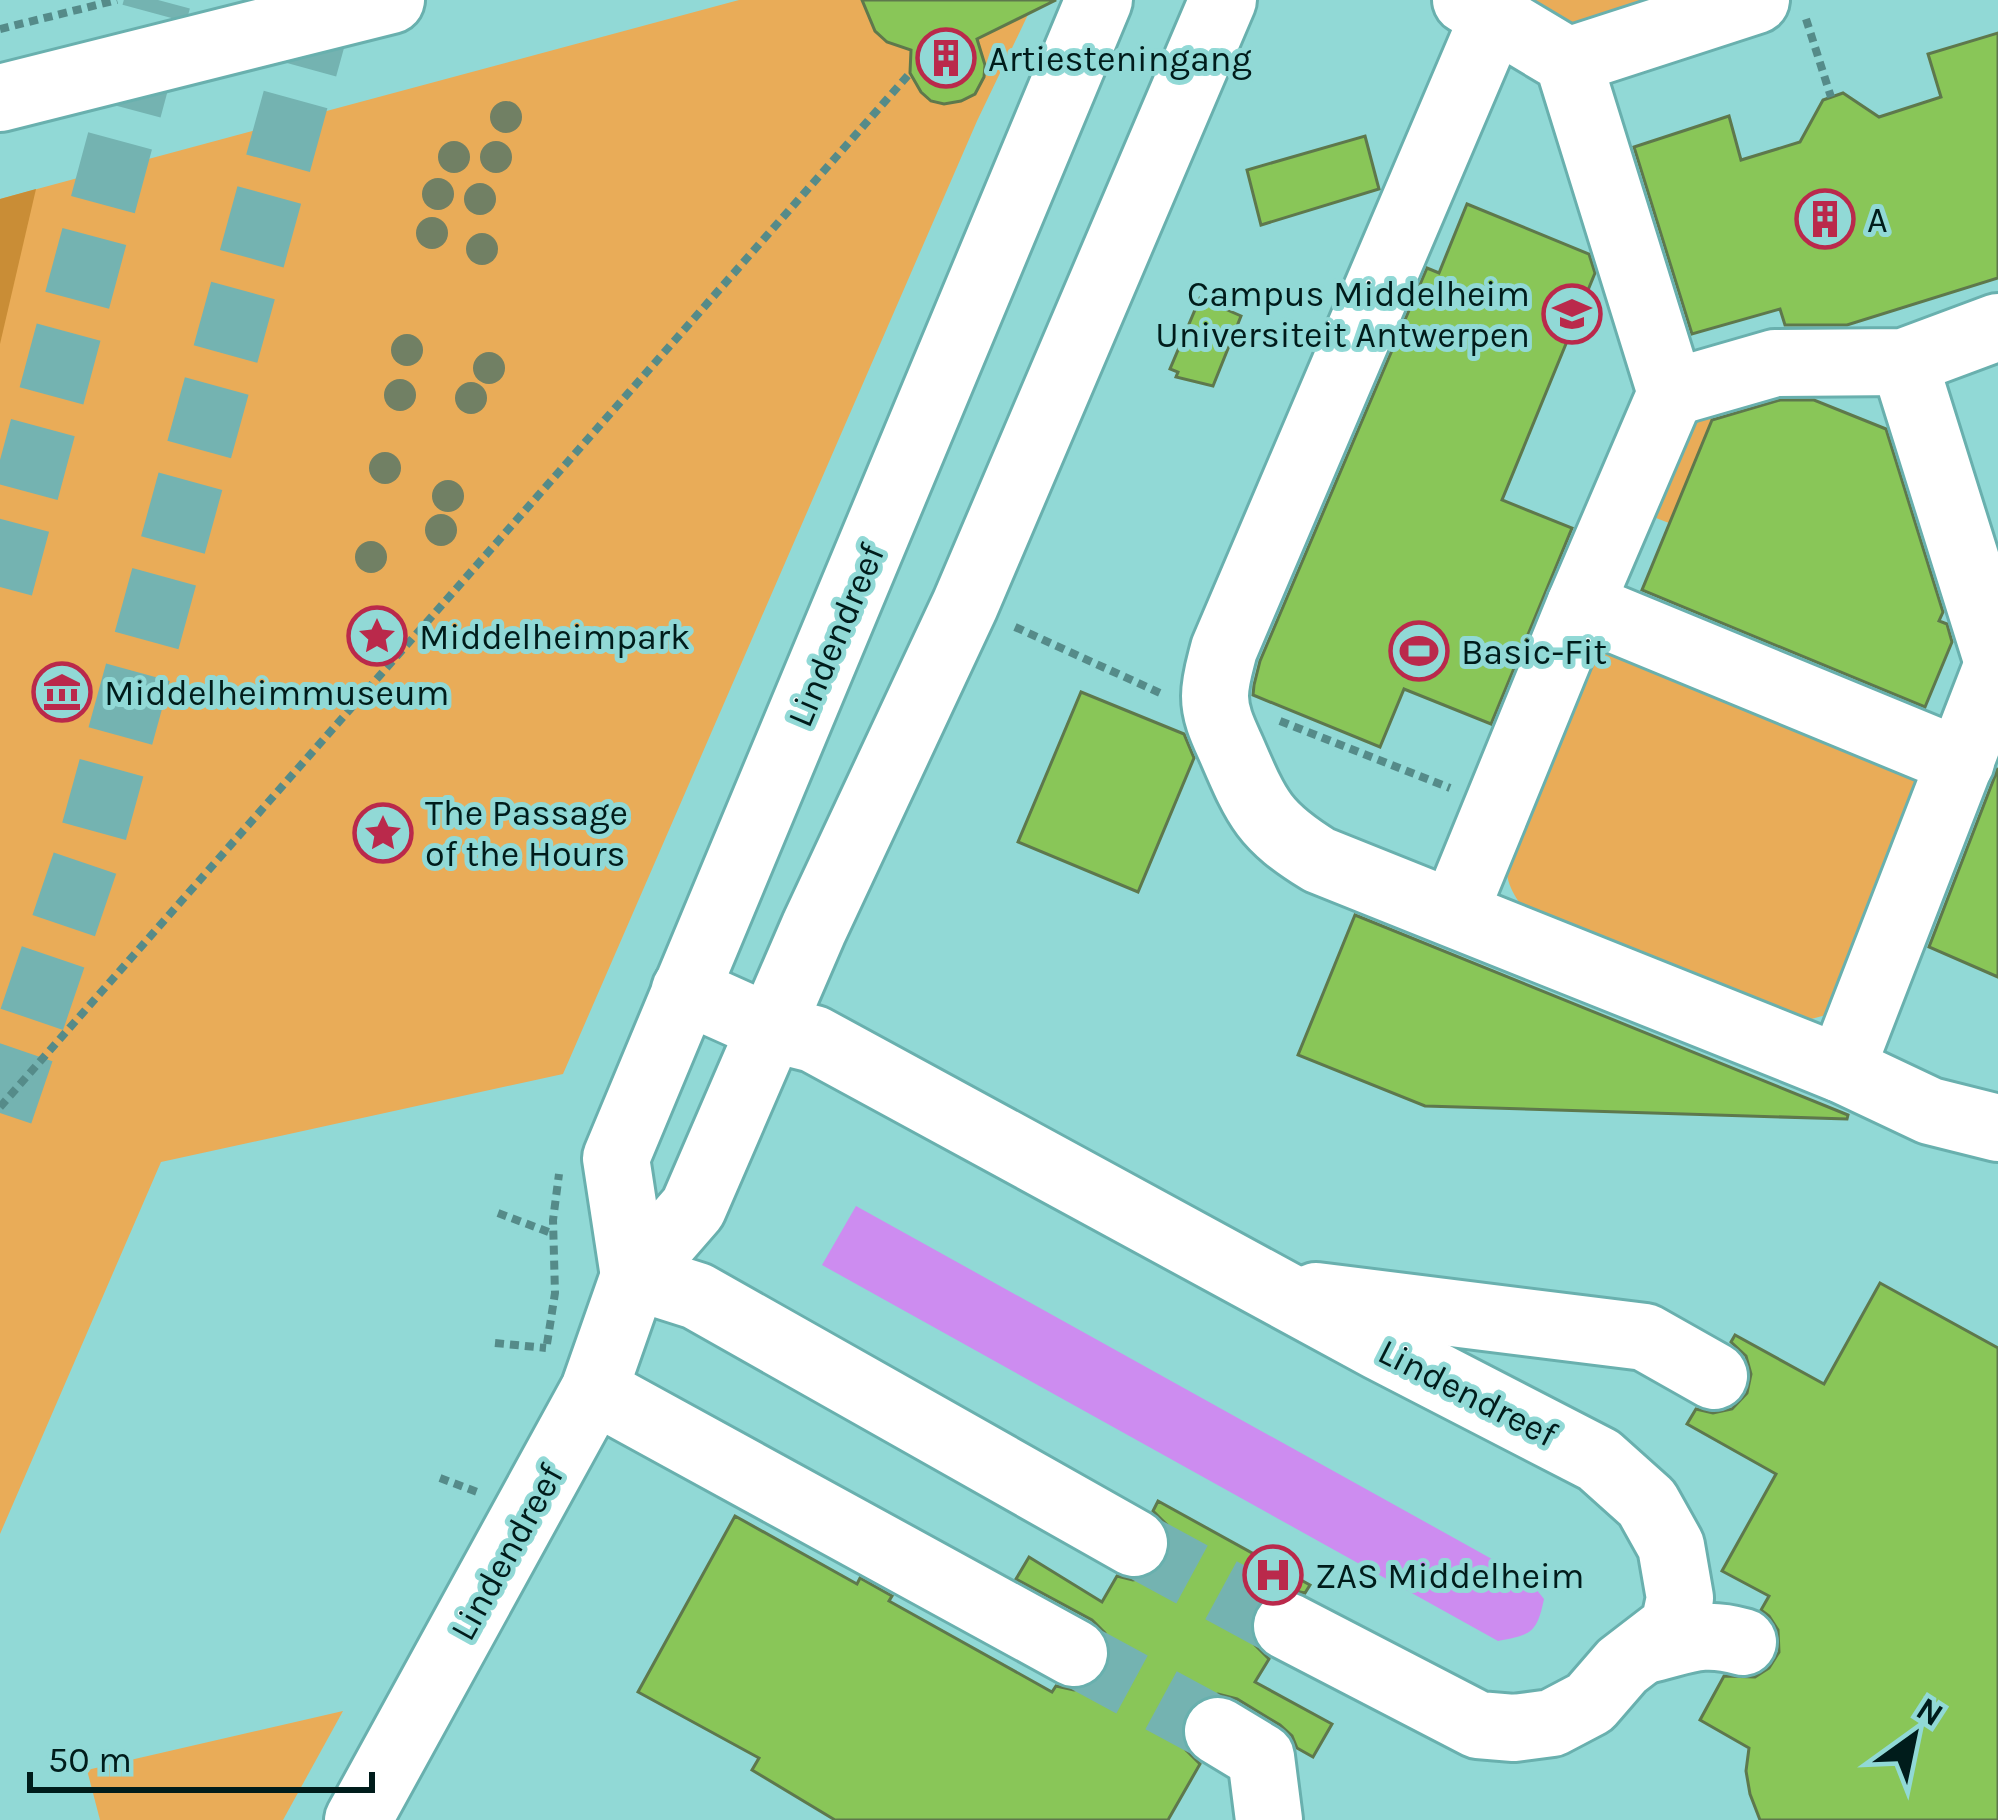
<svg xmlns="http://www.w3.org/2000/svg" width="1998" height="1820" font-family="Karla,sans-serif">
<rect width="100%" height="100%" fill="#91d9d6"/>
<g fill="#e9ac58">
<polygon points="739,0 1035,0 977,121 563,1074 161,1162 0,1534 0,199"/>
<polygon points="1524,0 1689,0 1583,33"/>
<polygon points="1717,407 1669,523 1638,511 1672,430"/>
<path d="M1590 629 1940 768 1843 999 1826 1015 1800 1022 1533 918C1512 897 1505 882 1505 852Z"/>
<polygon points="343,1711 283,1820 100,1820 87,1770"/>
</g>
<polygon fill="#c98d36" points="36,189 0,344 0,199"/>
<path fill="#cd8cf0" d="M856 1206 1528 1579 1544 1599C1537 1632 1532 1635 1498 1641L822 1265Z"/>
<g fill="#89c658" stroke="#5e784c" stroke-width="3">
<polygon points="862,0 1056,0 977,39 985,65 984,77 975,94 961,101 944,104 931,101 921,92 910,73 911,50 887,42 875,31"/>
<polygon points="1998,33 1998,278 1847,325 1785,325 1780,309 1692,334 1634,147 1729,116 1741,160 1800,142 1823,100 1843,93 1879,117 1941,97 1928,54"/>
<polygon points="1365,136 1379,189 1261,225 1247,170"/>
<polygon points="1467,204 1589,254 1595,273 1502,500 1572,528 1491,724 1404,689 1380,747 1253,695 1254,685 1260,661 1427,268 1439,273"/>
<polygon points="1200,298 1241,316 1213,386 1176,377 1178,372 1170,369"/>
<polygon points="1780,400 1814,400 1886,429 1943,612 1939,621 1947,624 1952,642 1925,707 1642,590 1712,420"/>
<polygon points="1081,692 1184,734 1194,758 1138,892 1018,842"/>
<polygon points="1998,768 1998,977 1929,947"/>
<polygon points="1355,915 1848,1115 1847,1119 1425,1106 1298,1055"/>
<polygon points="1880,1283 1998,1348 1998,1820 1760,1820 1750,1794 1746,1771 1749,1748 1700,1720 1724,1676 1755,1677 1769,1668 1779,1652 1778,1630 1769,1616 1761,1610 1769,1596 1722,1571 1776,1474 1687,1424 1696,1409 1713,1413 1732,1409 1747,1393 1751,1374 1746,1356 1731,1342 1735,1335 1824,1384"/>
<polygon points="1158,1501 1310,1585 1305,1593 1286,1589 1268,1594 1254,1608 1250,1629 1255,1645 1269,1659 1255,1682 1332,1724 1313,1757 1297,1748 1292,1736 1280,1725 1237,1699 1218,1694 1199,1699 1185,1713 1181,1731 1186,1750 1200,1764 1168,1820 835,1820 752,1770 759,1758 638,1692 735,1516 857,1584 860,1578 892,1596 889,1601 1052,1692 1056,1686 1074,1690 1092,1686 1107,1670 1111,1651 1105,1633 1092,1620 1016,1579 1029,1557 1102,1602 1117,1576 1133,1580 1152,1576 1166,1562 1171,1544 1167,1525 1153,1511"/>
</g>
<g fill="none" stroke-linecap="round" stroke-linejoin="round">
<g stroke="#74b3b1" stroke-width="66" stroke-dasharray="66 33" stroke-linecap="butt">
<polyline points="1134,1543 1287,1626"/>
<polyline points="1074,1653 1218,1731"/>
</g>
<g stroke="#74b3b1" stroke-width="66" stroke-dasharray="66 33" stroke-linecap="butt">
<polyline points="0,587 158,0"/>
<polyline points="0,1113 87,857 323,0"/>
</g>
<defs>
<g id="minor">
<path d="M1494 16 1224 649C1220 665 1215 680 1215 696 1215 716 1224 733 1232 751 1257 809 1264 826 1319 860L1841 1069 1930 1111 1998 1128"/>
<polyline points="1568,61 1756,0"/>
<polyline points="0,98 391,0"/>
<polyline points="1904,362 1998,663"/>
<polyline points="1671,393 1775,363 1904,362 1998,327"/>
<polyline points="1580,605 1961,762"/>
<polyline points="1454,913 1580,605 1671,393 1568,61 1466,0"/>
<polyline points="685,990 770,1028 814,1039 1380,1347 1599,1460 1647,1503 1671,1546 1680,1598 1674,1626 1622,1666 1590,1703 1552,1723 1514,1728 1478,1725 1287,1626"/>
<polyline points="1841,1069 1998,664"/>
<polyline points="634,1276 616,1158 1099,0"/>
<polyline points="634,1276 697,1296 1134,1543"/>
<polyline points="1316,1296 1645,1337 1714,1376"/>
<polyline points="594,1390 1074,1653"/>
<path d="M1645 1650C1686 1641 1700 1630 1743 1642"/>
<polyline points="1218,1731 1261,1757 1269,1820"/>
<polyline points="358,1820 594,1390 634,1276 693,1208 814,928 965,605 1223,0"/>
</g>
</defs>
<use href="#minor" stroke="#69b0ae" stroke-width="72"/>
<g stroke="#558b89" stroke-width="8" stroke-dasharray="9 6" stroke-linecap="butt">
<polyline points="1806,19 1831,97"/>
<polyline points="0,29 117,0"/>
<polyline points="1015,627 1160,693"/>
<polyline points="1280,721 1450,788"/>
<polyline points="0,1107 910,73"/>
<polyline points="498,1213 554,1234"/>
<polyline points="495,1343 546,1348"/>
<polyline points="547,1344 555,1293 553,1220 559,1174"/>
<polyline points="440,1478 480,1493"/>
</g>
<use href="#minor" stroke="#fff" stroke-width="66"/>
</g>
<g fill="#718064">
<circle cx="506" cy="117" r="16"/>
<circle cx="454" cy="157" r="16"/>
<circle cx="496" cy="157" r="16"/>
<circle cx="438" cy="194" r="16"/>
<circle cx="480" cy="199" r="16"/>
<circle cx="432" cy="233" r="16"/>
<circle cx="482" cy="249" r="16"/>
<circle cx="407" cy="350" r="16"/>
<circle cx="489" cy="368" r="16"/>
<circle cx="400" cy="395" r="16"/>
<circle cx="471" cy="398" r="16"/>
<circle cx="385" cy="468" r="16"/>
<circle cx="448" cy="496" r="16"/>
<circle cx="441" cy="530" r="16"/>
<circle cx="371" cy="557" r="16"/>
</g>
<defs>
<symbol id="building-ring" viewBox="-11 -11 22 22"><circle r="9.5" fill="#91d9d6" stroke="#ba294b" stroke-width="1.5"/><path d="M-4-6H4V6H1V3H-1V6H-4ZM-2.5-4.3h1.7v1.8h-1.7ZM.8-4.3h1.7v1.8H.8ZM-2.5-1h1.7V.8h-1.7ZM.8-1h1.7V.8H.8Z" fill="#ba294b"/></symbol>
<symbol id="university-ring" viewBox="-11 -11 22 22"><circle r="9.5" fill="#91d9d6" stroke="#ba294b" stroke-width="1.5"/><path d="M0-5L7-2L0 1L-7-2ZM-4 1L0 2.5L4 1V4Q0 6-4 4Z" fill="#ba294b"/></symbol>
<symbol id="sight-ring" viewBox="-11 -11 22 22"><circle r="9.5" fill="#91d9d6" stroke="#ba294b" stroke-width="1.5"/><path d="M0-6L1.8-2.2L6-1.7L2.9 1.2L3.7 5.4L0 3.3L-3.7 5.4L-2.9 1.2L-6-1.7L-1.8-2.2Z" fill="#ba294b"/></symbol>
<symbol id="stadium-ring" viewBox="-11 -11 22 22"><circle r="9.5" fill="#91d9d6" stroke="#ba294b" stroke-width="1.5"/><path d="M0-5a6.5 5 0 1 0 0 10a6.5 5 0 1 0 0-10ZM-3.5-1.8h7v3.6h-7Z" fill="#ba294b"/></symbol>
<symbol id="museum-ring" viewBox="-11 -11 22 22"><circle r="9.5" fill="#91d9d6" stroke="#ba294b" stroke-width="1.5"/><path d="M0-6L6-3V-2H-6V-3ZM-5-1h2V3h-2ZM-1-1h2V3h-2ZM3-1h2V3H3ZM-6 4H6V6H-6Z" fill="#ba294b"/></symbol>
<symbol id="hospital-ring" viewBox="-11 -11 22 22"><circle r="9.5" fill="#91d9d6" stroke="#ba294b" stroke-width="1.5"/><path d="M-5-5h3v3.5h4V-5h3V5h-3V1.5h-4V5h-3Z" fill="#ba294b"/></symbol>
</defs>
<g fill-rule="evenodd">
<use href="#building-ring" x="913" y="25" width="66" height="66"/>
<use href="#building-ring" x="1792" y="186" width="66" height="66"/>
<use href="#university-ring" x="1539" y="281" width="66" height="66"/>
<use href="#sight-ring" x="344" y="603" width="66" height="66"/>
<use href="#stadium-ring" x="1386" y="618" width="66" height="66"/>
<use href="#museum-ring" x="29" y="659" width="66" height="66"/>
<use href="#sight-ring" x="350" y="800" width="66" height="66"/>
<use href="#hospital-ring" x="1240" y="1542" width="66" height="66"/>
</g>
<g text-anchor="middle" stroke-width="10" stroke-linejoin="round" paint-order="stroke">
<g font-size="36" fill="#001c1b" stroke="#91d9d6" text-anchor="start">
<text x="988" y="71">Artiesteningang</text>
<text x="1867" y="232">A</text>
<text x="1530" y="306" text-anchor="end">Campus Middelheim<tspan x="1530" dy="41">Universiteit Antwerpen</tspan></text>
<text x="419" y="649">Middelheimpark</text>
<text x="1461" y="664">Basic-Fit</text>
<text x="104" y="705">Middelheimmuseum</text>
<text x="425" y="825">The Passage<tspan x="425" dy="41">of the Hours</tspan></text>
<text x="1315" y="1588">ZAS Middelheim</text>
</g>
<g font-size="36" fill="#001c1b" stroke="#91d9d6">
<text transform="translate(835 635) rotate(-67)" y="13">Lindendreef</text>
<text transform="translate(1468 1392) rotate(27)" y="13">Lindendreef</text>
<text transform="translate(506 1552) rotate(-61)" y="13">Lindendreef</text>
</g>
</g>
<g transform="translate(1914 1736) rotate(33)" stroke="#91d9d6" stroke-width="9" paint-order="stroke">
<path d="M0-9L21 45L0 30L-21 45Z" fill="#001c1b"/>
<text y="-18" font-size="33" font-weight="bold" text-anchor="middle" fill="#001c1b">N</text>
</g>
<path d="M30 1772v18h342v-18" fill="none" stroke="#001c1b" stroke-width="6"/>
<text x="48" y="1772" font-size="36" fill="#001c1b" stroke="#91d9d6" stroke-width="9" paint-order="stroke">50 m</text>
</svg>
